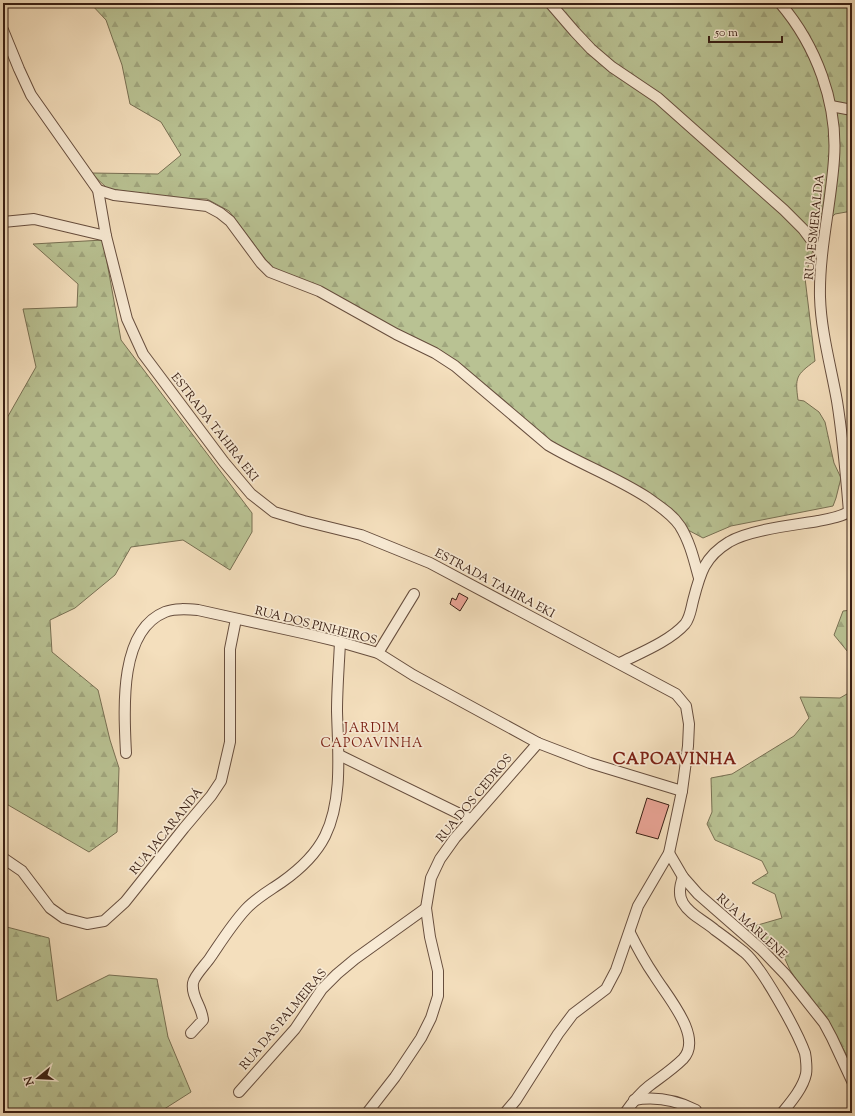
<svg xmlns="http://www.w3.org/2000/svg" width="855" height="1116" font-family="'Sorts Mill Goudy',serif">
<defs>
<pattern id="forest-firs" width="22" height="20" patternUnits="userSpaceOnUse"><rect width="22" height="20" fill="#b9c293"/><path d="M5 1l3.5 6h-7zM16 11l3.5 6h-7z" fill="#a0a67e"/></pattern>
</defs>
<rect width="100%" height="100%" fill="#f4dfbd"/>
<filter id="stains"><feTurbulence type="fractalNoise" baseFrequency=".005" numOctaves="4"/><feColorMatrix values="0 0 0 0 .2 0 0 0 0 .09 0 0 0 0 .02 0 0 0 .5 -.17"/></filter>
<radialGradient id="worn" r=".72"><stop offset=".6" stop-color="#630" stop-opacity="0"/><stop offset="1" stop-color="#630" stop-opacity=".3"/></radialGradient>
<g fill="url(#forest-firs)" stroke="#787053">
<path d="M90 3H852V211L835 214 818 232 805 278 815 361C796 375 795 377 798 400L804 401 819 412 825 422 834 463 841 478 836 498 833 506 731 526 703 538 688 530 657 501 547 442 464 368 272 268 229 211 207 199 176 198 108 189 91 173 158 174 181 155 161 122 130 104 122 65 106 20Z"/>
<polygon points="103,240 121,340 252,513 252,532 230,570 183,540 131,547 115,575 75,608 50,620 52,652 98,690 110,740 119,768 117,832 89,852 3,802 3,425 36,367 23,309 77,307 78,284 33,244"/>
<polygon points="852,610 852,657 834,635 843,611"/>
<polygon points="852,691 852,1072 847,1056 826,1016 805,993 790,970 785,959 744,929 782,918 775,894 752,883 768,873 762,861 715,840 707,824 712,812 711,778 732,774 794,736 809,718 800,697 840,698"/>
<polygon points="3,926 49,938 57,1001 109,975 157,979 168,1037 191,1092 158,1113 3,1113"/>
</g>
<g fill="#eba597" stroke="#381e13">
<polygon points="459,593 468,598 460,611 450,604 452,598 456,600"/>
<polygon points="647,798 669,805 658,839 636,833"/>
</g>
<g fill="none" stroke-linecap="round" stroke-linejoin="round">
<defs>
<g id="minor">
<polyline points="550,3 575,32 591,49 612,67 658,98 784,210 803,229 821,253"/>
<path d="M780 3C816 45 838 103 834 159 831 205 819 250 820 297 821 332 831 367 837 401 843 438 846 475 849 512"/>
<polyline points="3,30 19,69 31,95 98,190 106,236 127,319 143,354 224,462 251,494 274,512 304,521 361,535 430,563 676,694 686,706 689,724 688,746 682,791 669,853 638,906 616,970 606,989 573,1014 558,1034 516,1100 505,1113"/>
<polyline points="831,106 852,110"/>
<path d="M98 190 114 195 207 206 220 213 230 221 261 263 270 272 319 291 396 334 435 353 455 366 548 445C580 464 616 477 648 498 659 506 672 514 680 526 690 542 694 560 699 578"/>
<polyline points="3,222 34,219 106,236"/>
<polyline points="378,653 414,594"/>
<path d="M620 663C640 653 670 641 685 624 690 618 691 609 693 601 700 574 704 557 729 542 748 530 794 525 818 521 829 519 842 517 852 510"/>
<path d="M126 753C124 712 118 631 165 612 175 608 187 609 198 610L307 634 340 642 378 653 413 675 538 743 590 763 682 791"/>
<polyline points="339,755 470,819"/>
<polyline points="669,853 683,877 698,894 762,950 786,975 824,1023 832,1038 852,1081"/>
<polyline points="3,858 22,871 50,908 64,918 87,924 104,921 125,902 184,828 211,796 221,781 230,742 230,649 236,619"/>
<path d="M683 877C680 885 678 895 683 903 690 915 705 921 715 930 725 937 735 945 744 952 762 967 797 1031 805 1053 806 1058 807 1069 806 1074 803 1088 791 1102 782 1113"/>
<path d="M191 1033 203 1020C202 1006 191 997 193 983 194 976 206 964 210 958 221 942 232 924 246 909 256 898 269 891 282 882 299 870 315 856 325 836 343 800 338 751 337 711 337 688 339 665 340 642"/>
<polyline points="239,1092 295,1029 322,989 337,974 355,959 426,908"/>
<path d="M634 1100C657 1096 676 1100 696 1110"/>
<polyline points="367,1113 395,1077 421,1038 431,1018 438,996 438,971 430,937 426,908 431,878 440,859 455,838 538,743"/>
<path d="M625 1113C632 1103 640 1093 649 1086 661 1077 673 1069 683 1059 704 1037 666 995 654 975 645 962 637 947 630 933"/>
</g>
</defs>
<use href="#minor" stroke="#674e3e" stroke-width="12"/>
<use href="#minor" stroke="#f8ead4" stroke-width="10"/>
</g>
<g text-anchor="middle" stroke-width="3.5" stroke-linejoin="round" paint-order="stroke">
<g font-size="12" fill="#381e13" stroke="#f8ead4">
<text transform="translate(814 227) rotate(-84)" y="4">RUA ESMERALDA</text>
<text transform="translate(215 427) rotate(52)" y="4">ESTRADA TAHIRA EKI</text>
<text transform="translate(495 583) rotate(28)" y="4">ESTRADA TAHIRA EKI</text>
<text transform="translate(316 625) rotate(14)" y="4">RUA DOS PINHEIROS</text>
<text transform="translate(474 798) rotate(-50)" y="4">RUA DOS CEDROS</text>
<text transform="translate(166 831) rotate(-51)" y="4">RUA JACARANDÁ</text>
<text transform="translate(752 926) rotate(42)" y="4">RUA MARLENE</text>
<text transform="translate(283 1019) rotate(-50)" y="4">RUA DAS PALMEIRAS</text>
</g>
<g font-size="13" letter-spacing="1" fill="#7a1f14" stroke="#f8ead4">
<text x="372" y="732">JARDIM<tspan x="372" dy="15">CAPOAVINHA</tspan></text>
</g>
<g font-size="16" font-weight="bold" letter-spacing="1" fill="#7a1f14" stroke="#f8ead4">
<text x="675" y="764">CAPOAVINHA</text>
</g>
</g>
<rect width="855" height="1116" fill="none" stroke="#f4dfbd" stroke-width="16"/>
<rect x="4" y="4" width="847" height="1108" fill="none" stroke="#381e13" stroke-width="2"/>
<rect x="8" y="8" width="839" height="1100" fill="none" stroke="#381e13"/>
<g transform="translate(38 1078) rotate(252)" stroke="#f8ead4" stroke-width="3" paint-order="stroke">
<path d="M0-3L7 15L0 10L-7 15Z" fill="#381e13"/>
<text y="-6" font-size="11" font-weight="bold" text-anchor="middle" fill="#381e13">N</text>
</g>
<path d="M709 36v6h73v-6" fill="none" stroke="#381e13" stroke-width="2"/>
<text x="715" y="36" font-size="12" fill="#381e13" stroke="#f8ead4" stroke-width="3" paint-order="stroke">50 m</text>
<rect width="100%" height="100%" filter="url(#stains)"/>
<rect width="100%" height="100%" fill="url(#worn)"/>
</svg>
